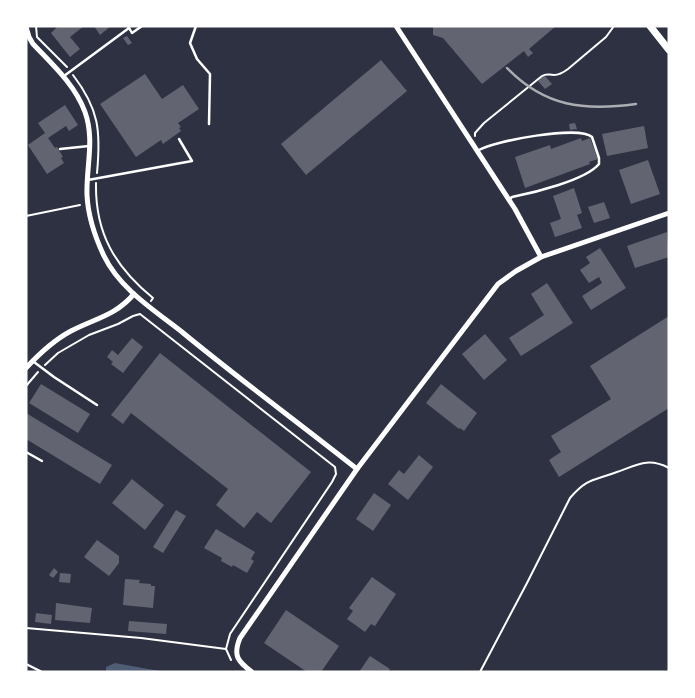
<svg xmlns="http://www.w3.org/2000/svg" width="695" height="698" font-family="'Fira Sans Condensed',sans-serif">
<rect width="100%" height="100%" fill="#2d3142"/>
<polygon fill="#4f5d75" points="115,663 165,672 106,672 106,667"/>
<g fill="#626471">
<polygon points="58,26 84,26 70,37 80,49 70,57 51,33"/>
<polygon points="94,26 111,26 100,35"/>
<polygon points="433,26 556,26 529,49 533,53 528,57 524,51 482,84 443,38 433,35"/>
<polygon points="127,36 132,43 128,45 123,38"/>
<polygon points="381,60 407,91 306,175 281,144"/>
<polygon points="145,74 162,99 183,85 199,109 178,123 181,127 179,128 181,131 163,144 161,140 136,157 100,104"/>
<polygon points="544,75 552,84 545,89 538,81"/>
<polygon points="65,105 78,125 69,131 66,126 48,138 55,148 57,147 63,157 61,158 64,163 47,174 28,145 45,133 38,123"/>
<polygon points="575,123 577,129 570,130 569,124"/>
<polygon points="644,126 648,148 607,156 602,134"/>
<polygon points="581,138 582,141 590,138 598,159 589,162 590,164 525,188 515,157 550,145 551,149"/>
<polygon points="648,160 660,194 631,204 619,170"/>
<polygon points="574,188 582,213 577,215 582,228 555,237 550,223 561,219 553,196"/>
<polygon points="604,202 610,218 594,223 588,207"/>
<polygon points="667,232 669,257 635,268 627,246"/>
<polygon points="600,248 626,288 591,310 582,296 602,283 599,277 589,283 580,270 590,263 586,257"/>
<polygon points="547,283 573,323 521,356 509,338 544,315 531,294"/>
<polygon points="669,316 669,408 559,477 549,460 561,452 551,436 611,399 590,366"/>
<polygon points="485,334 507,360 484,380 462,354"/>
<polygon points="132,338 143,347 123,373 111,364 113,362 107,357 112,350 118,355"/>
<polygon points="160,353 311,472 271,523 257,512 244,528 216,505 228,489 131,413 123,424 111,415"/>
<polygon points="41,384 90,414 78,433 29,403"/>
<polygon points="441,384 477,413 464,431 460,428 459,429 426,403"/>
<polygon points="26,413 112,465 100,484 26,439"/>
<polygon points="419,455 433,467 408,500 388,484 399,470 404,474"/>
<polygon points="132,479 164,505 145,530 112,503"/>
<polygon points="374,493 391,505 373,531 356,519"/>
<polygon points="176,510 186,516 163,553 153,547"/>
<polygon points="216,529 255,552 251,559 254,561 247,573 233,565 232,567 221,561 222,558 204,548"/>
<polygon points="97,540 119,556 119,563 109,576 84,557"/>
<polygon points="54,568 58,572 53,578 49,575"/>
<polygon points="60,573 71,574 70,583 59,582"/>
<polygon points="372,577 396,594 375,626 371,624 365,632 347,619 353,611 349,608"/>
<polygon points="125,579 140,580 139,583 151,584 151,586 155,586 153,608 123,605"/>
<polygon points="56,603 92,608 90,623 55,620"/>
<polygon points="286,610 339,646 321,672 307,672 264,643"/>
<polygon points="36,613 52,615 51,624 35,622"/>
<polygon points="129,621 167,624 166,634 128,631"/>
<polygon points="370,656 390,669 388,672 359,672"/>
</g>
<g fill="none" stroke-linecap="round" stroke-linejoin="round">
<g stroke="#fff" stroke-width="2">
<polyline points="36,26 37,37 67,67"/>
<path d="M73 75C99 109 101 131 97 173"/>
<path d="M475 136V133L484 123 542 76C547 73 548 75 554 75 559 75 564 72 568 69L606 37 614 26"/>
<path d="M96 183C95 233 115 267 153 298L151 301"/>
<polyline points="26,216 80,205"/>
<polyline points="45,365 58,353 89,335 118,324 133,316 140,314 335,467 336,474 332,482 230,634 226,649 231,660"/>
<polyline points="26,386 38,372"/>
<polyline points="26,628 141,638 226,649"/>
<path d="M480 672 527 583 570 498C587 478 593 481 617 472 637 465 648 457 669 468"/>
</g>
<g stroke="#fff" stroke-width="2.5">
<polyline points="128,26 132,33 142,26"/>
<polyline points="196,26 190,43 197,59 210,74 209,124"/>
<polyline points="64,76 129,28"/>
<polyline points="60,149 89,146"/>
<path d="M479 150C494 141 579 125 592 137L599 158V164C586 180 533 193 512 197L510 199"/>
<polyline points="88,180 192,161 179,139"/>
<polyline points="34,362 54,377 97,405"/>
<polyline points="26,452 42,461"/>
<polyline points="26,664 42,672"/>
</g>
<g stroke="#fff" stroke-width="5">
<polyline points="396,26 515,209 541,257 669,213"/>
<path d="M26 27 29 37 33 44C53 65 75 85 85 112 95 140 86 167 87 195 88 216 95 237 104 256 120 289 154 310 182 332 239 379 299 423 357 469"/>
<path d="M26 368C39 354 54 340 71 331 96 318 115 316 134 294"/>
<path d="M252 672C237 661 233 655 240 638L357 469 498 284 516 271 541 257"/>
</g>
<polyline stroke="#fff" stroke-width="7" points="650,26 669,50"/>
<path stroke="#abadb3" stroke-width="2.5" d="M507 68C545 107 584 111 636 104"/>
</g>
<rect width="695" height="698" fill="none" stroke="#ffffff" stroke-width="55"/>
</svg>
